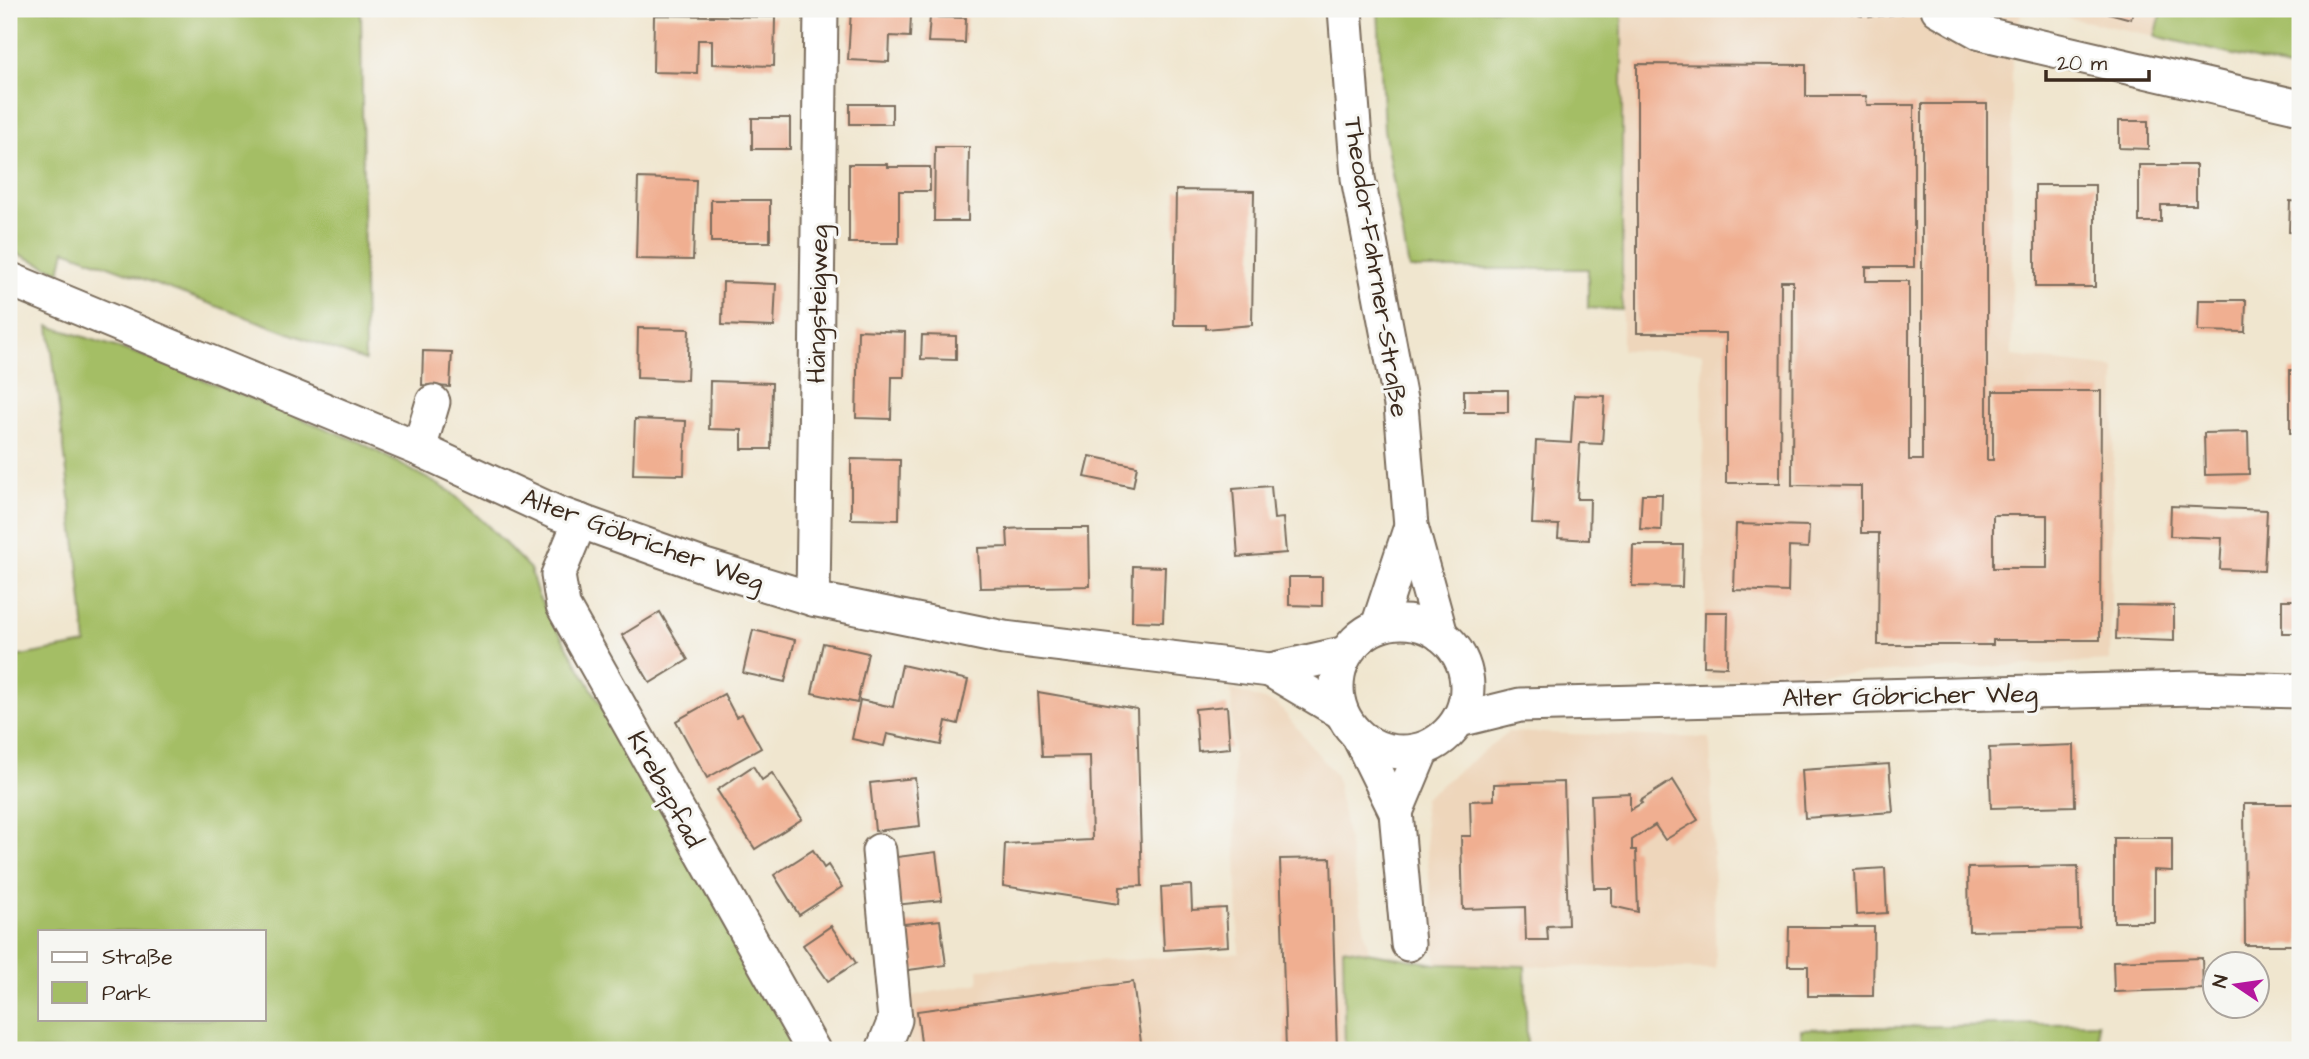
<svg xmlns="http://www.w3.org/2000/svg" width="2309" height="1059" font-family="'Architects Daughter',sans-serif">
<rect width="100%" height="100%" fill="#f6f6f2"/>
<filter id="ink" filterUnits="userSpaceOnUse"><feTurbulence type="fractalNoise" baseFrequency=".0143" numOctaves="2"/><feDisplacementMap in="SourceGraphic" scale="14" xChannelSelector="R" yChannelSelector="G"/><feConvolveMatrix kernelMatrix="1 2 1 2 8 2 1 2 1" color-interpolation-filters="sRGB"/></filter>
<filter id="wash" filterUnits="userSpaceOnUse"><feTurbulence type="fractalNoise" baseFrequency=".00686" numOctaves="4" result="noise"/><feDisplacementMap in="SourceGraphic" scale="28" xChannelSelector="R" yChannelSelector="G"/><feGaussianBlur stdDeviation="1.57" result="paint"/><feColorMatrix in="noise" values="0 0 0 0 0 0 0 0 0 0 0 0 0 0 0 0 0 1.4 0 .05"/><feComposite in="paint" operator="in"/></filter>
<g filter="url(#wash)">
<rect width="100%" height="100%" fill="#f0e6cf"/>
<g fill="#eed6bb">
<polygon points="1622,9 2022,9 2012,60 2012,356 2115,368 2110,661 1706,681 1702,353 1622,350"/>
<polygon points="2026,9 2163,9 2155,36"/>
<polygon points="1231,689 1278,705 1336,776 1369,953 1343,949 1345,1050 909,1050 911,996 979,983 978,969 1239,953"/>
<polygon points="1508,732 1710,738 1716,969 1436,964 1423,799"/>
</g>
<g fill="#a4be65" stroke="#707442" stroke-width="2" fill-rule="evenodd">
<polygon points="9,9 361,9 365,361 65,250 60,272 9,250"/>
<polygon points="1378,9 1622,9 1622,310 1588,308 1588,269 1409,269 1384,130"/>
<polygon points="2163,9 2300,9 2300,71 2155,36"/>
<path d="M49 326 141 355 360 442 450 491 487 525 530 569 538 596 801 1050H9V658L86 644 78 563ZM40 931H264V1019H40Z"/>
<polygon points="1343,948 1436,964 1525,966 1527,1050 1345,1050"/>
<polygon points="2098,1023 2099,1050 1802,1050 1801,1029"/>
</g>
<g id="blocks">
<g fill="#f0af91" fill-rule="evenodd">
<polygon points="851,9 924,9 924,14 911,15 910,37 890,36 889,62 848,60"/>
<polygon points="2094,9 2134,9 2131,19"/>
<polygon points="654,15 775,17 774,66 712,64 712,40 698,40 697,73 653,72"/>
<polygon points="930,17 966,18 965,43 928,42"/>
<path d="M1637 64 1806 65V96H1866L1867 105H1914V267H1866V281H1909V460H1922V104H1987V460H1993V391H2101L2100 640H1993V645H1878L1879 533H1861V486L1792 485 1793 281H1781L1780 483H1726V333H1637ZM1993 515H2047V568H1993Z"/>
<rect x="850" y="104" width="42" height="20"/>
<rect x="752" y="118" width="38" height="31"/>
<polygon points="2119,121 2148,121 2148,149 2119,148"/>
<polygon points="935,147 969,147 968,221 934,221"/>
<polygon points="849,164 887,164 887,167 930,167 930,191 899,191 899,243 849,243"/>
<polygon points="2139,165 2196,165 2196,205 2161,205 2161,222 2139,222"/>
<polygon points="638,178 696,180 693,260 636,259"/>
<rect x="2035" y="185" width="60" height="102"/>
<polygon points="1176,190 1254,191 1252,325 1206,329 1206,325 1174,325"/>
<rect x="711" y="200" width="59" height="42"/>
<polygon points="2290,201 2300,202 2300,233 2289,232"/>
<polygon points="723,282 776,284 774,327 722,325"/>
<polygon points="2199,300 2246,300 2245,332 2198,331"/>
<polygon points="638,328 689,329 687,380 637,378"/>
<polygon points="858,330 905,332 904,377 892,377 891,419 856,418"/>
<polygon points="922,335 956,336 956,360 921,359"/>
<polygon points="423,351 452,352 450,387 422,385"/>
<rect x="2290" y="370" width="10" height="63"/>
<polygon points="710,381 772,383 771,449 742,449 742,430 709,429"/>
<rect x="1464" y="390" width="44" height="22"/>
<polygon points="1574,395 1605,396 1602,444 1580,443 1577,499 1590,499 1589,540 1558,538 1559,525 1532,524 1536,441 1571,443"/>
<polygon points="635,419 686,421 684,475 633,474"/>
<polygon points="2248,432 2249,474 2205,475 2204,433"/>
<polygon points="1090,456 1137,466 1133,487 1085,477"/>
<polygon points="851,459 900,460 899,520 851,519"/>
<polygon points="1271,486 1274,519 1283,518 1286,553 1238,557 1233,489"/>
<polygon points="1642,494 1662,494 1661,530 1640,529"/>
<polygon points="2171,506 2267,510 2264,571 2220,569 2222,538 2170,536"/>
<polygon points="1736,524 1809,526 1808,548 1789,547 1788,592 1734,590"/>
<polygon points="1028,528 1089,528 1090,586 980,588 978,548 1008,547 1007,529"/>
<polygon points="1633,545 1683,545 1682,587 1632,586"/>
<polygon points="1133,566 1165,567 1163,622 1132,621"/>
<polygon points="1289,577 1322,577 1322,606 1289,605"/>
<rect x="2282" y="600" width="18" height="33"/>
<polygon points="2117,605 2174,606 2174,641 2116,639"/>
<polygon points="660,612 688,660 650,683 622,635"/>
<polygon points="1705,612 1728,612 1727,667 1704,666"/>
<polygon points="753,630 795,640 785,682 743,673"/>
<polygon points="823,643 868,653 857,703 812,693"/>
<polygon points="902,665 968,680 958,724 946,721 941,745 887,734 884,746 852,739 860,700 893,707"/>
<polygon points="1038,692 1137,709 1142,886 1120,887 1119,904 1003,886 1005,844 1092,840 1090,756 1042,757"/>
<polygon points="724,694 736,717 742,714 761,748 707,778 676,721"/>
<polygon points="1227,706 1230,748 1198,751 1195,709"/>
<polygon points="2074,745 2075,806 1991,808 1989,748"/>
<polygon points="1889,764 1893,812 1805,818 1802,770"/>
<polygon points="753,766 762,780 772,773 802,819 755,849 717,790"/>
<polygon points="915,778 920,826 875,831 870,783"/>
<polygon points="1673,780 1698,820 1665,840 1655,825 1632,840 1632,850 1636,850 1638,912 1612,906 1612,888 1594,888 1591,795 1630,793 1630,810 1642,803 1640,801"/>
<polygon points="1564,782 1568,925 1547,926 1548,940 1526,940 1525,907 1463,909 1461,836 1471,836 1470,801 1494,800 1494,784"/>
<polygon points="2244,804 2300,804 2300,945 2245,945"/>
<polygon points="2114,838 2172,838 2172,871 2154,870 2154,922 2114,922"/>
<polygon points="813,850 824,868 828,865 842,887 799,915 774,875"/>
<polygon points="936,852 942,900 895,905 889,858"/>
<polygon points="1331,858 1337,1050 1286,1050 1280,859"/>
<polygon points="2078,866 2080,929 1969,931 1968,868"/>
<polygon points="1885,868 1887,913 1856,915 1854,870"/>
<polygon points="1191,885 1192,910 1226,908 1228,946 1164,950 1161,887"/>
<polygon points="940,920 946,965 901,971 896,925"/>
<polygon points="831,926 856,963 828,981 803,945"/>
<polygon points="1789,927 1874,927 1873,996 1808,996 1808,966 1788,966"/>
<polygon points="2202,958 2203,989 2114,992 2113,961"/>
<polygon points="1133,982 1142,1050 922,1050 917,1011"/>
</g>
</g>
</g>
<g filter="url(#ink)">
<use href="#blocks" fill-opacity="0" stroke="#7a6c5c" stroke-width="2"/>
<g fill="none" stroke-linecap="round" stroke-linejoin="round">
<defs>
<g id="minor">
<polyline points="1345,9 1358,178 1401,405 1411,526 1441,635"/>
<polyline points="1938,9 1981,33 2300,107"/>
<polyline points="9,279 419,449 557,513 705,566 813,599 1004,638 1270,670 1346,653"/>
<polyline points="419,449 433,402"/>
<polyline points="580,521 558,575 563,606 813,1050"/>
<polyline points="813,599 821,9"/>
<circle cx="1402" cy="687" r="65"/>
<polyline points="1378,626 1411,526"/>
<polyline points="1270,670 1341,712"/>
<polyline points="1459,720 1520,705 2195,688 2300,691"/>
<polyline points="1360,739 1396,812 1408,944"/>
<polyline points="1396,812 1422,750"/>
<polyline points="879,851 895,1020 883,1050"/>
</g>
</defs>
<use href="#minor" stroke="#7a6c5c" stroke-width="37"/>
<polyline stroke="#7a6c5c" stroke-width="4.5" stroke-dasharray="5 5" stroke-linecap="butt" points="1839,9 1868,16 1907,12"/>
<use href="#minor" stroke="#fff" stroke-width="33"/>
</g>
</g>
<g text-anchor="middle" stroke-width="6" stroke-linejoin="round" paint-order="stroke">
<g font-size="26" fill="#3b2a1e" stroke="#f6f6f2">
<text transform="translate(1377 267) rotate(81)" y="9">Theodor-Fahrner-Straße</text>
<text transform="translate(817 304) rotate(-89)" y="9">Hängsteigweg</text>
<text transform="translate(643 539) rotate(20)" y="9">Alter Göbricher Weg</text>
<text transform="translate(1910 695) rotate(-1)" y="9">Alter Göbricher Weg</text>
<text transform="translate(666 789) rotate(61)" y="9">Krebspfad</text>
</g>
</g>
<rect width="2309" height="1059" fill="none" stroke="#f6f6f2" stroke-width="35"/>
<rect x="38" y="930" width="228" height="91" fill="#f6f6f2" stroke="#aba49d" stroke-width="2"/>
<rect x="52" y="952" width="35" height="10" fill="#ffffff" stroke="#aba49d" stroke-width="2"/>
<text x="102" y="964" font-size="21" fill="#3b2a1e">Straße</text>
<rect x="52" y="982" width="35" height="21" fill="#a4be65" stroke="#aba49d" stroke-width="2"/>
<text x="102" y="1000" font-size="21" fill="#3b2a1e">Park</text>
<g transform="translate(2236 985) rotate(283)"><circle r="33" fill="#f6f6f2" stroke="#aba49d" stroke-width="2"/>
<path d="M0-5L12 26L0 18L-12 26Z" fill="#b5179e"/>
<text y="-10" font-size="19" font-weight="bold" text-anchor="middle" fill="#3b2a1e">N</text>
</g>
<path d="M2046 70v10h103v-10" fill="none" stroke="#3b2a1e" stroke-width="3.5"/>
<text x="2057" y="70" font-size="21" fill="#3b2a1e" stroke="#f6f6f2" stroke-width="5" paint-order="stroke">20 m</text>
</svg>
